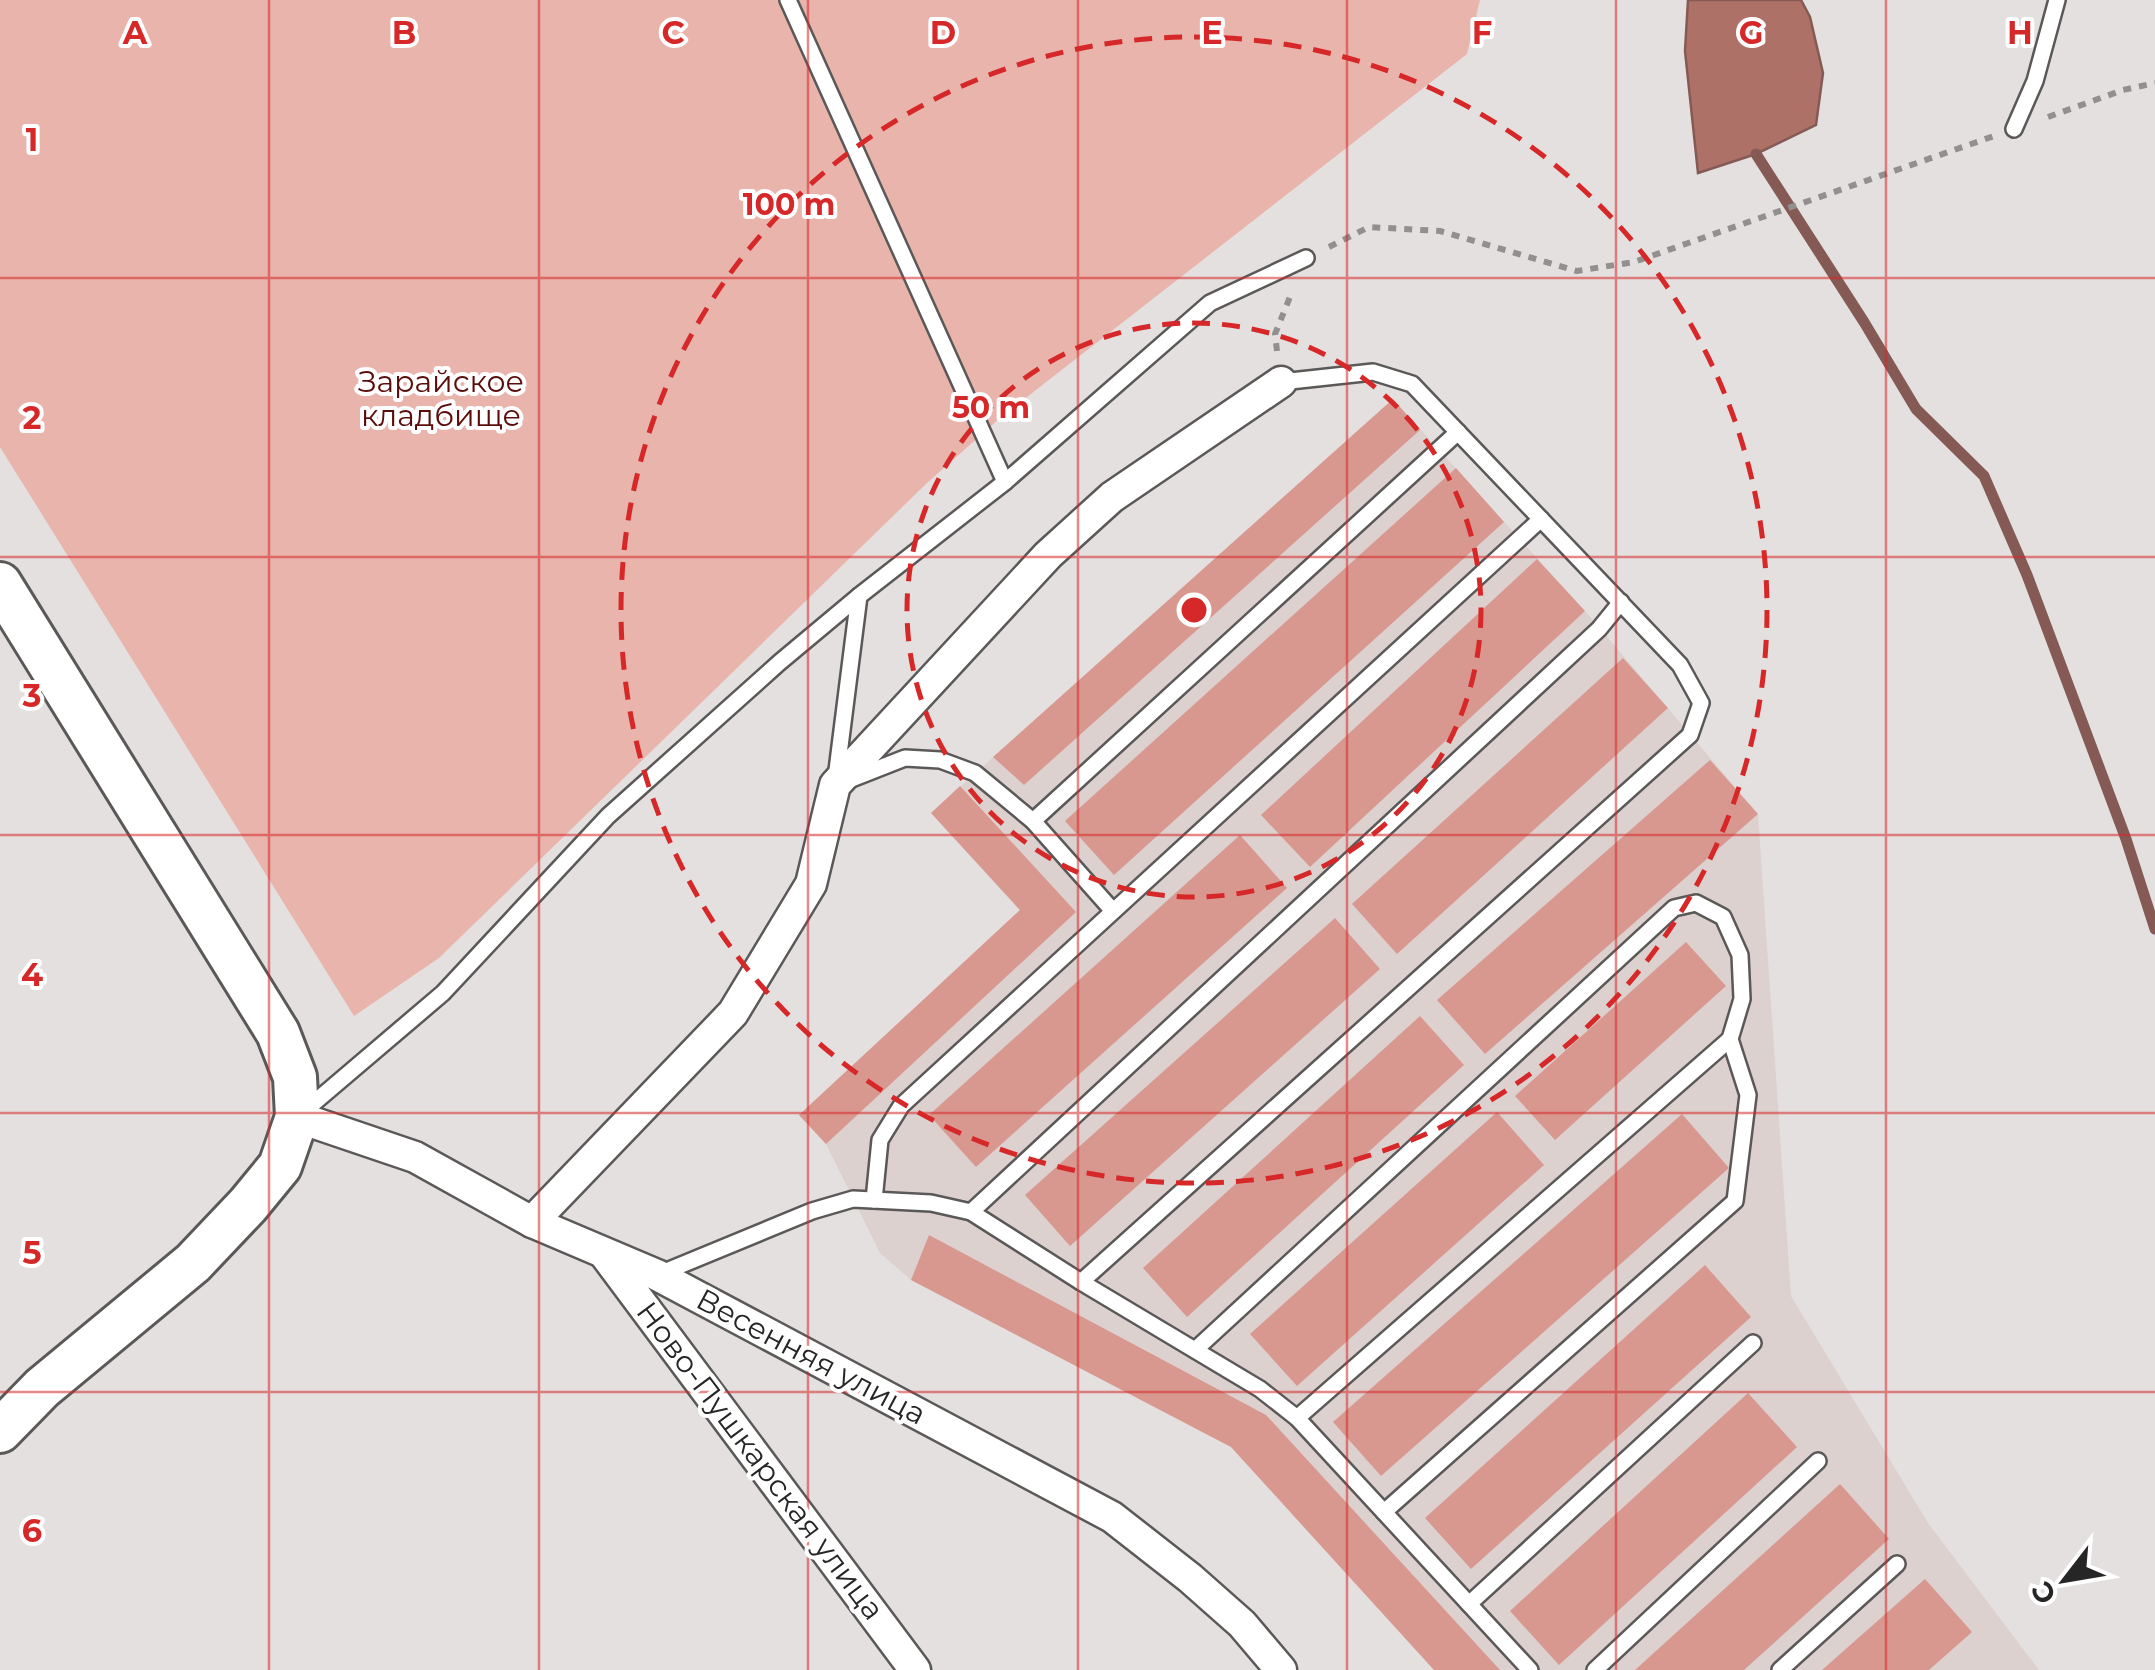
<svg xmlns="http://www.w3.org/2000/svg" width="2155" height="1670" font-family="Montserrat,sans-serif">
<rect width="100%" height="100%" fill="#e4e0df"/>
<polygon fill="#dcd1cf" points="1393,399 1585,611 1758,814 1791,1296 1928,1523 2039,1670 1434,1670 1231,1447 911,1280 880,1253 826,1144 799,1115 1020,911 931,813"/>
<polygon fill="#e8b4ac" points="0,0 1480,0 1467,54 1000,418 927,483 439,958 354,1016 0,447"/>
<polygon fill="#ae7168" stroke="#865a54" stroke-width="2.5" points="1688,0 1801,0 1810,17 1823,73 1816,125 1756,154 1698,173 1685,51"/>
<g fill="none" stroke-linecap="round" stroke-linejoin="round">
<polyline stroke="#865a54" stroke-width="11" points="1756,154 1864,322 1916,409 1984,476 2027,575 2126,839 2155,929"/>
</g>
<g fill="#d8988f">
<polygon points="1393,399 1420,430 1024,785 993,757"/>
<polygon points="1456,468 1504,522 1114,875 1065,821"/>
<polygon points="1537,559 1585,611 1310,867 1261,815"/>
<polygon points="1623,658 1668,708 1397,954 1352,904"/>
<polygon points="1710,760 1758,814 1485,1054 1437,1000"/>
<polygon points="960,786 1076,912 826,1144 799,1115 1020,910 931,813"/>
<polygon points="1240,835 1287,888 976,1167 929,1115"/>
<polygon points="1335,918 1380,969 1070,1246 1025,1195"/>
<polygon points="1686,942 1726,986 1555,1140 1515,1096"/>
<polygon points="1420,1016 1464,1065 1187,1317 1143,1268"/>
<polygon points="1497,1112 1544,1165 1297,1386 1250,1334"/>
<polygon points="1682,1114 1729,1168 1381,1476 1333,1422"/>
<polygon points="929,1235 1266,1415 1500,1670 1434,1670 1231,1447 911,1280"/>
<polygon points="1705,1265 1751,1317 1471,1569 1425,1518"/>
<polygon points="1748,1393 1797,1447 1559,1665 1510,1611"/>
<polygon points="1840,1484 1889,1539 1744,1670 1635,1670"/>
<polygon points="1925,1579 1972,1632 1929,1670 1822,1670"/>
</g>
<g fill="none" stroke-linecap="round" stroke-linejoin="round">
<defs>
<g id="lane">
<polyline points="788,0 1005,482"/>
<polyline points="2014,129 2035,81 2057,0"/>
<polyline points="836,778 859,596 1005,482 1210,303 1306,258"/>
<polyline points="849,780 905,758 940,760 975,773 1033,821 1113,911"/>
<polyline points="1033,821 1458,432"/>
<polyline points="302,1113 443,993 608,816 780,662 859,596"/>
<polyline points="874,1200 880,1140 901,1106 1541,519"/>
<polyline points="971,1212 1599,629 1621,602"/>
<polyline points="657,1275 812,1211 853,1199 931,1203 971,1212 1081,1282 1260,1389 1297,1418 1530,1670"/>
<polyline points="1081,1282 1690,735 1701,703 1680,665 1412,384 1373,372 1281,382"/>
<polyline points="1195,1350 1674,908 1696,903 1723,917 1740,955 1742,999 1730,1039 1748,1095 1735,1201 1384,1512"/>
<polyline points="1297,1418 1730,1039"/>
<polyline points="1469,1604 1753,1343"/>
<polyline points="1595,1670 1818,1461"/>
<polyline points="1780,1670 1897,1564"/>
</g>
<g id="street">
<polyline points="297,1117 415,1157 532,1222 657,1275 1112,1517 1190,1578 1242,1624 1281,1670"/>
<polyline points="532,1222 733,1013 811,884 835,785 1048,555 1112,497 1281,382"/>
<polyline points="606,1256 915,1670"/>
</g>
<polyline id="secondary" points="0,584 278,1033 295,1077 297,1117 280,1166 248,1205 193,1263 42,1388 0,1431"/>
</defs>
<use href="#lane" stroke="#5b5858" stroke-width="20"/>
<use href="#street" stroke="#5b5858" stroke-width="35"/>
<use href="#secondary" stroke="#5b5858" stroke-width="48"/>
<g stroke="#928f8f" stroke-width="6" stroke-dasharray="8 8" stroke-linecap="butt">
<polyline points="2048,117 2123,90 2155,83"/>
<polyline points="1329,247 1369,227 1440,231 1577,271 1634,262 1994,136"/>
<polyline points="1277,351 1275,334 1292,292"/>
</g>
<use href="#lane" stroke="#fff" stroke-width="15"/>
<use href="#street" stroke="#fff" stroke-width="30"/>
<use href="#secondary" stroke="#fff" stroke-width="42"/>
</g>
<path fill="none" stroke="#d62828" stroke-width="2.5" stroke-opacity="0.55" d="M269 0V1670M539 0V1670M808 0V1670M1078 0V1670M1347 0V1670M1616 0V1670M1886 0V1670M0 278H2155M0 557H2155M0 835H2155M0 1113H2155M0 1392H2155"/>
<g fill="none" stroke="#d62828" stroke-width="5" stroke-dasharray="18 12">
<circle cx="1194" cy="610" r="287"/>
<circle cx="1194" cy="610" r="573"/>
</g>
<g text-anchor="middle" stroke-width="8" stroke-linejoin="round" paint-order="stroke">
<g font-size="30" fill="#5a0d0a" stroke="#fff">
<text x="441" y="392">Зарайское<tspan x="441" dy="34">кладбище</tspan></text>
</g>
<g font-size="30" fill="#272626" stroke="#fff">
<text transform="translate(811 1357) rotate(28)" y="10">Весенняя улица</text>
<text transform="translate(760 1461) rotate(53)" y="10">Ново-Пушкарская улица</text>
</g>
</g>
<g font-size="32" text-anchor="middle" font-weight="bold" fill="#d62828" stroke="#fff" stroke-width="8" stroke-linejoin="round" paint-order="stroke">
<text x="135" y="44">A</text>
<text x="404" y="44">B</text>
<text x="673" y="44">C</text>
<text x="943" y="44">D</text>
<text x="1212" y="44">E</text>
<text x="1482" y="44">F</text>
<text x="1751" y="44">G</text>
<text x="2020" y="44">H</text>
<text x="32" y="151">1</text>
<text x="32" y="429">2</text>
<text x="32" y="707">3</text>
<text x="32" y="986">4</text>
<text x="32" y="1264">5</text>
<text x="32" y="1542">6</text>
</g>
<circle cx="1194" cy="610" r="15" fill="#d62828" stroke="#fff" stroke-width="5"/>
<g font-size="30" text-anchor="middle" font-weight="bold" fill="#d62828" stroke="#fff" stroke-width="8" stroke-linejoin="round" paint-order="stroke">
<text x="789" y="215">100 m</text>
<text x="991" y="418">50 m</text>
</g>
<g transform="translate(2065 1580) rotate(239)" stroke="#ffffff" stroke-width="8" paint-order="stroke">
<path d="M0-8L18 38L0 25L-18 38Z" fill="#272626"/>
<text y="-15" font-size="28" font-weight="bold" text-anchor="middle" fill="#272626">С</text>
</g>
</svg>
